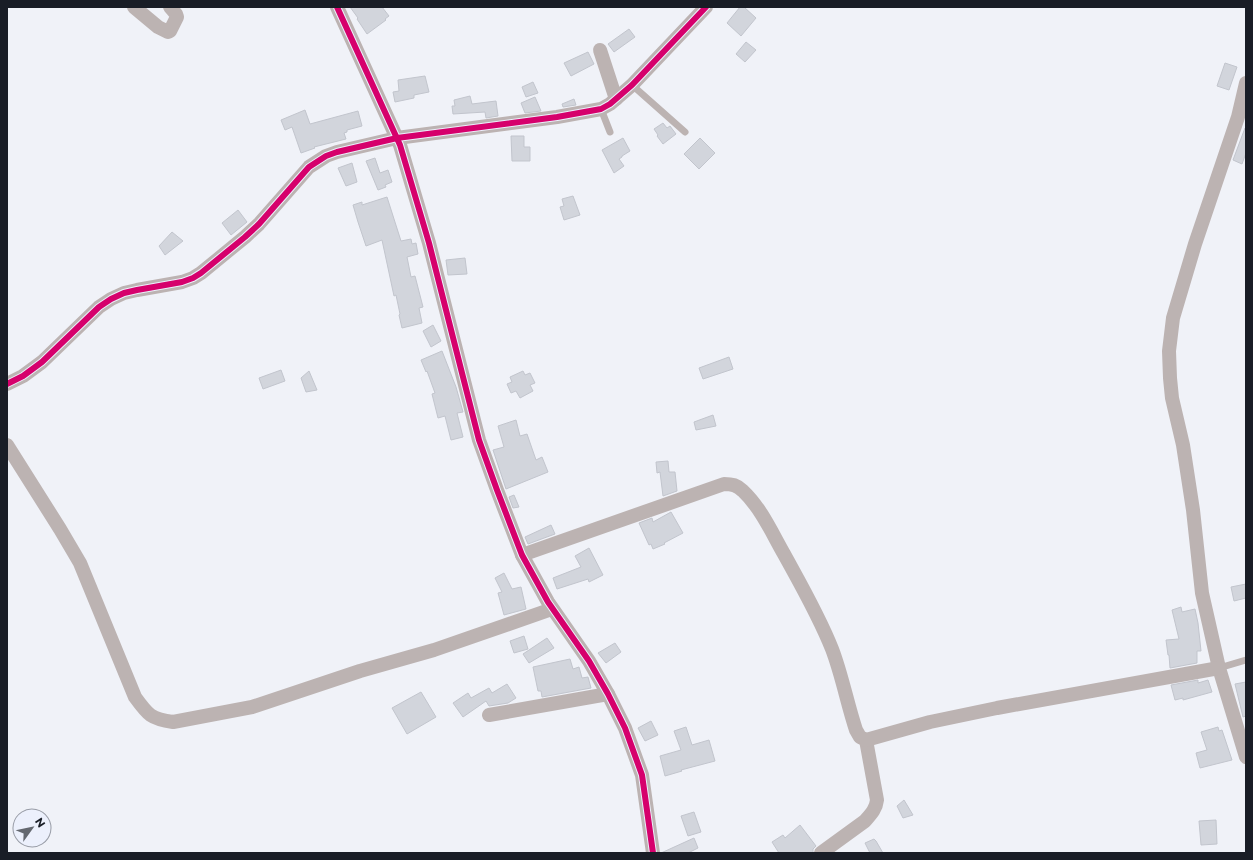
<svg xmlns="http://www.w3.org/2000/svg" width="1253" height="860" font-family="Montserrat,sans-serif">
<rect width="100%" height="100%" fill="#f0f2f8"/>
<g fill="#d2d5dc" stroke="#c2c5cd">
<polygon points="350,7 382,7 389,16 385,19 386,20 367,34 357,19 358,18"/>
<polygon points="740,7 744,7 756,18 741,36 727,23"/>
<polygon points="629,29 635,37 614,52 608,44"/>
<polygon points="746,42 756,50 745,62 736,54"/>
<polygon points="588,52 594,64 571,76 564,63"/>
<polygon points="1225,63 1237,67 1229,90 1217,86"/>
<polygon points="425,76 429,92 414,95 414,98 395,102 393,92 399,91 398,80"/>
<polygon points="533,82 538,93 526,97 522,87"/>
<polygon points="470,96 472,104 496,101 498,116 486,118 485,112 453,114 452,106 455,106 454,100"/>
<polygon points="535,97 541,111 525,113 521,103"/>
<polygon points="574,99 576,105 563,107 562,104"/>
<polygon points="305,110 310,124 358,111 362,126 347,130 347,132 344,133 346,139 314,147 315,148 301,153 292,127 285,130 281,120"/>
<polygon points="663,123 667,128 670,126 676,134 663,144 657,136 658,135 654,129"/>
<polygon points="1245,128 1246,128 1246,153 1242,164 1233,160"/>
<polygon points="511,136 524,136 524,147 530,147 530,161 512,161"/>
<polygon points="623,138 630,151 622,156 622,157 619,159 624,166 614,173 602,150"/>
<polygon points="700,138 715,153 699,169 684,154"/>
<polygon points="375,158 380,173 388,170 392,182 385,185 386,187 378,190 366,161"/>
<polygon points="352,163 357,182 346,186 338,168"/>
<polygon points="573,196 580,215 564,220 560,207 564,206 562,199"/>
<polygon points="387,197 401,241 411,239 412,244 416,243 418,254 407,257 411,277 415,276 423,307 419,308 422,323 402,328 399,315 400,314 396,295 394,296 382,240 366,246 358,222 353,205 362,202 362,205"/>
<polygon points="238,210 247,222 231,235 222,223"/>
<polygon points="172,232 183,241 165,255 159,246"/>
<polygon points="465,258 467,274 448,275 446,260"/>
<polygon points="433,325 441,341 431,347 423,331"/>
<polygon points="442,351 456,387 463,412 457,413 463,437 451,440 445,416 438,418 432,394 435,393 427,371 426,372 421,360"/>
<polygon points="729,357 733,369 703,379 699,368"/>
<polygon points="281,370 285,381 263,389 259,378"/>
<polygon points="309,371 317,390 306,392 301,378"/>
<polygon points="523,371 525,375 530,373 535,383 530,385 533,391 520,398 516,391 511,393 507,384 512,382 510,377"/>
<polygon points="713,415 716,426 696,430 694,422"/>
<polygon points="516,420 520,436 527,434 536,460 542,457 548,472 506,489 493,450 504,447 498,426"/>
<polygon points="668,461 669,472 675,472 677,491 663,496 660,472 657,473 656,462"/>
<polygon points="514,495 519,507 513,508 509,497"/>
<polygon points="671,512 683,533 664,543 665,544 653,549 651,544 649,545 639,523 652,518 653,522"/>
<polygon points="551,525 555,534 528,544 525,537"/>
<polygon points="589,548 603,575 589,582 588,579 557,589 553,578 581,567 575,556"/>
<polygon points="504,573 512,589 521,587 526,609 504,615 498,593 502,592 495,578"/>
<polygon points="1246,584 1246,598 1234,601 1231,587"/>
<polygon points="1181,607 1182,612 1195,609 1198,623 1201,651 1197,651 1197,663 1170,668 1169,655 1168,655 1166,640 1179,639 1172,610"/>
<polygon points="524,636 528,649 514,653 510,641"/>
<polygon points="547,638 554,648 529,663 523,654"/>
<polygon points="615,643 621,652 606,663 598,653"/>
<polygon points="570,659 573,669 579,667 582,678 588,677 591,688 542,697 541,691 538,691 533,667"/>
<polygon points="1198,680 1198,683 1208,680 1212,692 1183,700 1183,698 1175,700 1171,685"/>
<polygon points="1246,682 1246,716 1243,717 1235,684"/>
<polygon points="507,684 516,698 508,703 489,706 486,701 463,717 453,703 468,693 471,698 489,688 492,693"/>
<polygon points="421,692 436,717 407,734 392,708"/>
<polygon points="651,721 658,735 645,741 638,728"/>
<polygon points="686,727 692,745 709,740 715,761 681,770 682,771 665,776 660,756 681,750 674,731"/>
<polygon points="1218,727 1219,731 1222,730 1232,760 1200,768 1196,753 1207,750 1201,732"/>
<polygon points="904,800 913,815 903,818 897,806"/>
<polygon points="694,812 701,832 688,836 681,816"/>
<polygon points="1216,820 1217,844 1201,845 1199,821"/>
<polygon points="800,825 816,846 813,849 813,853 779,853 772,842 783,835 785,838"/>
<polygon points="694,838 698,848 688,853 661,853"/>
<polygon points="874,839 876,841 883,853 870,853 865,843"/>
</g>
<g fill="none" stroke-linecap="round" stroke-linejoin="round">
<g stroke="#bcb3b2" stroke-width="7">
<polyline points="632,85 685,132"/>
<polyline points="601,109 610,132"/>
<polyline points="1219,668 1246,660"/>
</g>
<g stroke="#bcb3b2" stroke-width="14">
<polyline points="134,7 158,27 168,32 170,31 177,17 176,14 170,7"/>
<polyline points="337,7 400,145 429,243 479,440 497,490 522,555 548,602 589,661 608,694 625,728 642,775 653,853"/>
<polyline points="600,50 616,99"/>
<polyline points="1246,83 1238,117 1195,244 1173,318 1169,351 1170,378 1172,398 1183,445 1193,510 1202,593 1219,668 1246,757"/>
<polyline points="7,384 23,376 42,362 99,307 111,299 124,293 137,290 182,282 193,278 201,273 245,237 259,224 309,167 326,156 337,152 397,138 557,117 601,109 610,104 632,85 706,7"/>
<path d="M7 445 60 529 80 563 135 697C148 715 151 719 173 722L252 707 360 671 434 650 552 609"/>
<path d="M522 555 724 484C732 484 737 485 743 491 761 508 772 533 784 554 801 585 819 616 832 649 842 675 847 703 856 730L860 737 866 740 877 800C876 809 871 814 865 821L821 853"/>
<polyline points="489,715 608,694"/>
<polyline points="866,740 930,722 997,708 1219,668"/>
</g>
<defs>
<g id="cycleway">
<polyline points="337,7 400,145 429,243 479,440 497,490 522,555 548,602 589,661 608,694 625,728 642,775 653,853"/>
<polyline points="7,384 23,376 42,362 99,307 111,299 124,293 137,290 182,282 193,278 201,273 245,237 259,224 309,167 326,156 337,152 397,138 557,117 601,109 610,104 632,85 706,7"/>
</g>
</defs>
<use href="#cycleway" stroke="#ecf0fc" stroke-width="8"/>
<use href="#cycleway" stroke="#d6006c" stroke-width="6"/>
</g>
<rect width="1253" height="860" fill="none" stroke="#191d26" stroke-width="16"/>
<g transform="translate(32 828) rotate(57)"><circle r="19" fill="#ecf0fc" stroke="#989ca6"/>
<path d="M0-3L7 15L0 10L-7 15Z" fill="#646870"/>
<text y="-6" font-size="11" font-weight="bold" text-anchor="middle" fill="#191d26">N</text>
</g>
</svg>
